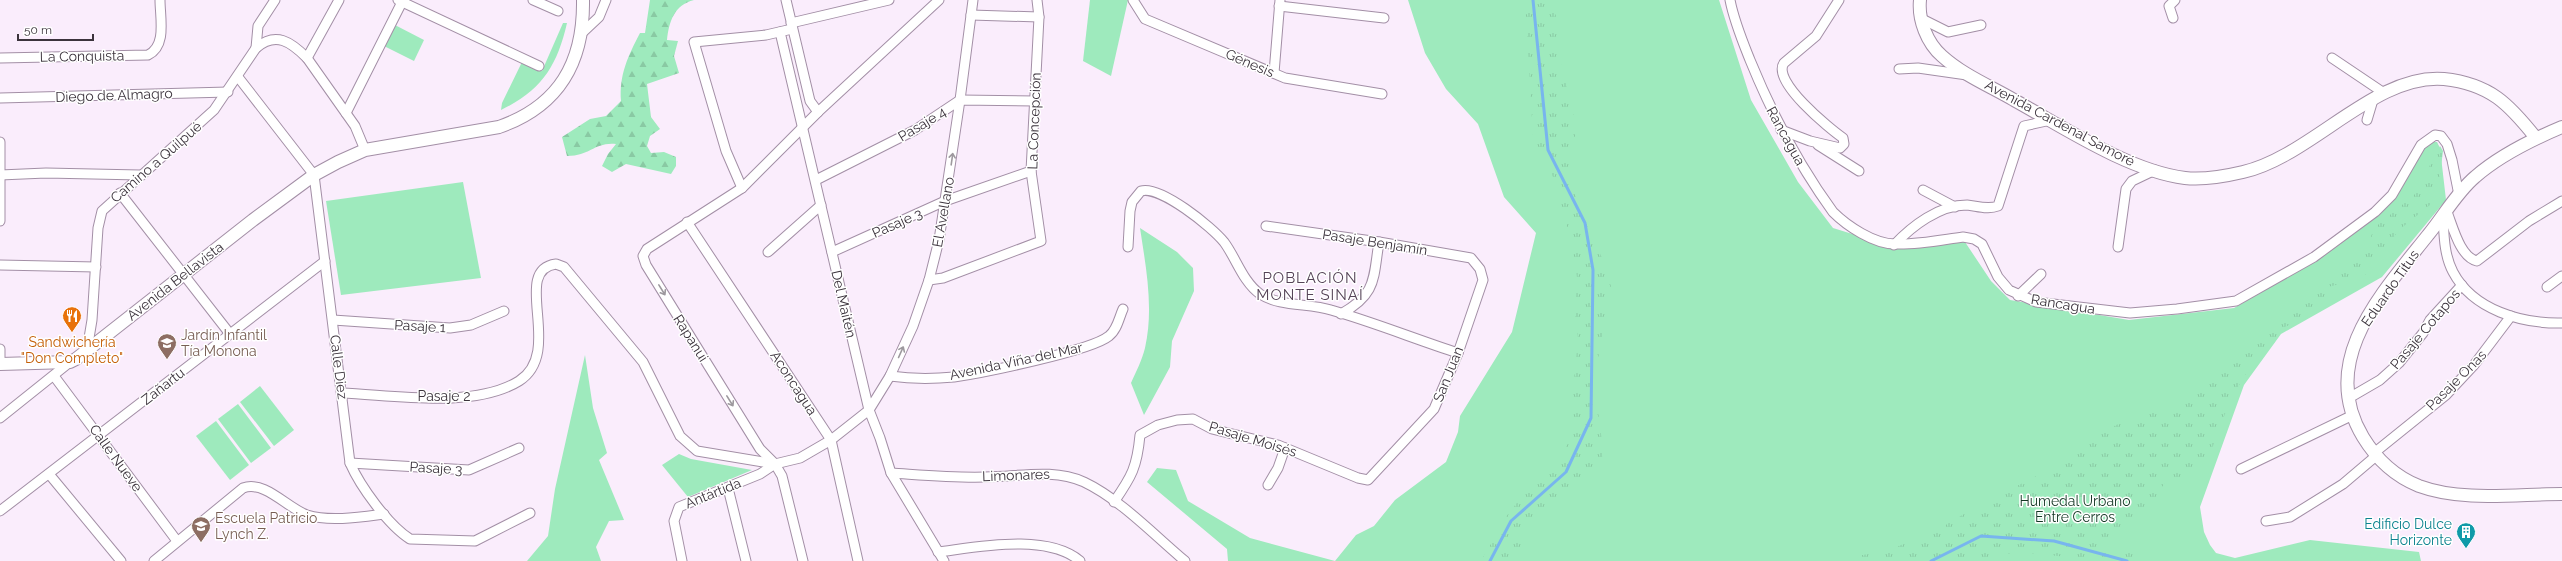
<svg xmlns="http://www.w3.org/2000/svg" width="2562" height="561" font-family="Raleway,sans-serif">
<defs>
<pattern id="forest-firs" width="22" height="20" patternUnits="userSpaceOnUse"><rect width="22" height="20" fill="#9eeabd"/><path d="M5 1l3.5 6h-7zM16 11l3.5 6h-7z" fill="#89c9a3"/></pattern>
<pattern id="park-tufts" width="24" height="20" patternUnits="userSpaceOnUse"><rect width="24" height="20" fill="#9eeabd"/><path d="M3 7l-1-3M5 7V3M7 7l1-3M15 17l-1-3M17 17v-4M19 17l1-3" fill="none" stroke="#89c9a3"/></pattern>
</defs>
<rect width="100%" height="100%" fill="#faedfc"/>
<g fill="#9eeabd">
<polygon points="1090,0 1128,0 1111,76 1083,61"/>
<polygon points="1408,0 1719,0 1751,100 1798,182 1833,228 1891,246 1949,241 1965,242 1991,281 2010,300 2129,320 2234,308 2317,260 2391,200 2416,157 2431,142 2437,142 2440,148 2446,200 2382,277 2281,334 2244,385 2200,507 2204,532 2210,545 2216,553 2235,558 2310,540 2419,552 2421,561 1228,561 1227,549 1147,482 1157,468 1176,470 1188,501 1250,538 1335,561 1356,535 1374,526 1395,500 1446,462 1458,432 1460,416 1512,332 1536,233 1504,197 1478,124 1446,89 1425,53"/>
<path d="M563 23H567C557 66 542 90 501 110L502 103 522 62 542 71Z"/>
<polygon points="393,24 424,40 414,61 382,45"/>
<polygon points="463,182 481,278 341,295 326,201"/>
<path d="M1140 228 1177 252 1193 268 1194 291 1172 341 1170 367 1144 415 1131 383C1136 372 1142 360 1145 348 1154 308 1146 268 1140 228Z"/>
<polygon points="585,355 593,408 607,453 599,460 624,520 609,521 596,547 601,561 527,561 548,536 555,489"/>
<polygon points="260,386 294,430 274,446 240,402"/>
<polygon points="238,404 271,448 251,463 218,419"/>
<polygon points="216,421 249,465 230,480 196,436"/>
<polygon points="679,454 691,459 752,470 688,497 662,465"/>
</g>
<path fill="url(#forest-firs)" d="M650 0H694C674 5 669 22 667 40L678 41 674 56 679 73 647 84 651 117 660 129 650 136 647 146 651 153 664 152 676 157V166L671 174 626 164 612 172 602 166 608 154 616 144C594 142 591 156 567 156L562 137 590 119 606 116 621 101C619 75 628 56 640 33H645Z"/>
<g fill="url(#park-tufts)">
<polygon points="1525,0 1552,0 1558,25 1559,56 1574,116 1575,137 1569,168 1571,182 1580,209 1607,269 1611,287 1594,381 1603,449 1601,468 1592,478 1533,519 1526,529 1517,561 1481,561 1508,514 1528,489 1544,476 1559,459 1571,438 1574,419 1572,401 1578,338 1575,317 1577,278 1573,250 1555,181 1533,137"/>
<path d="M2440 146 2443 151 2440 175 2430 205 2399 230 2363 278 2328 287 2324 300 2307 315 2283 328 2274 343 2253 363 2231 398 2213 446 2204 461 2186 477 2165 482 2149 509 2105 545 2159 561C2141 561 2122 561 2103 561 2058 559 2020 544 1975 561H1831L1889 550 1937 530 1974 508 2048 470 2075 449 2116 425 2182 403 2328 275 2358 258 2366 251 2374 228 2414 195Z"/>
</g>
<g fill="none" stroke-linecap="round" stroke-linejoin="round">
<g stroke="#78b5ee" stroke-width="3">
<polyline points="1490,561 1511,521 1566,472 1591,418 1593,270 1585,223 1548,150 1533,0"/>
<polyline points="1931,561 1981,536 2054,541 2127,561"/>
</g>
<defs>
<g id="street">
<polyline points="398,0 539,66"/>
<polyline points="533,0 558,11"/>
<polyline points="786,0 810,101 818,112"/>
<polyline points="1133,0 1145,19 1285,78 1382,94"/>
<path d="M1730 0C1734 21 1742 40 1750 60 1772 114 1799 165 1833 212 1847 226 1874 244 1895 244 1917 245 1941 240 1963 237L1974 239 1982 244 1998 277 2009 290 2036 302 2130 313 2177 309 2236 301 2314 257 2375 212 2392 195 2421 145 2435 135 2441 136 2447 144 2452 160 2459 195"/>
<polyline points="1279,6 1384,18"/>
<polyline points="971,15 1039,17"/>
<polyline points="2173,18 2169,6 2175,0"/>
<polyline points="1922,19 1948,32 1981,25"/>
<polyline points="791,23 889,0"/>
<polyline points="780,32 869,410 880,438 891,473 944,561"/>
<polyline points="582,33 599,17 606,0"/>
<polyline points="256,48 258,26 275,0"/>
<path d="M0 58 148 55C167 46 160 18 160 0"/>
<polyline points="307,58 355,126 365,150"/>
<polyline points="2332,58 2384,93"/>
<polyline points="1899,69 1918,68 1967,75"/>
<polyline points="1274,73 1280,0"/>
<path d="M238 77 314 175 350 463C360 486 388 525 410 539L475 541 530 513"/>
<polyline points="0,98 228,92"/>
<polyline points="346,113 402,2"/>
<polyline points="2367,120 2373,100"/>
<path d="M1781 130 1810 141 1840 148 1844 144 1843 138C1830 129 1771 81 1784 63L1816 36 1839 0"/>
<polyline points="0,142 0,221"/>
<polyline points="1818,145 1859,171"/>
<polyline points="0,175 46,173 140,175"/>
<polyline points="816,180 915,130 960,100 1035,101"/>
<polyline points="742,188 726,151 694,42 766,35 792,29"/>
<polyline points="1923,190 1955,207"/>
<polyline points="120,193 230,334"/>
<path d="M2447 212C2453 227 2460 257 2477 261L2529 221 2562 201"/>
<path d="M2443 217C2444 235 2444 255 2453 272 2473 310 2522 324 2562 323"/>
<polyline points="687,222 831,440 858,561"/>
<path d="M1894 245C1912 226 1939 205 1967 205 1977 206 1988 210 1998 206L2024 126 2051 120"/>
<path d="M1128 247 1130 211 1132 202 1141 191C1160 185 1212 227 1224 242 1236 258 1243 282 1260 294 1280 307 1309 303 1331 310 1373 322 1415 339 1458 353"/>
<polyline points="2118,247 2126,189 2132,181 2155,170"/>
<polyline points="768,252 821,205"/>
<polyline points="832,252 945,201 1031,171"/>
<polyline points="0,265 96,267"/>
<polyline points="929,280 943,278 1041,241 1031,171 1039,17 1037,0"/>
<polyline points="2547,287 2562,276"/>
<polyline points="2018,296 2041,274"/>
<path d="M1341 314C1377 294 1373 279 1379 242"/>
<polyline points="333,320 450,328 471,325 504,311"/>
<polyline points="0,349 0,364"/>
<path d="M87 350 92 320 98 228 102 211 214 110 256 48C276 31 291 42 307 58L339 0"/>
<polyline points="54,376 177,541"/>
<path d="M890 376C911 379 933 379 954 377 981 373 1091 351 1109 336 1117 330 1119 318 1123 309"/>
<path d="M342 393C394 395 474 409 519 381 565 352 510 270 556 264L564 267 643 362 680 436 697 451 775 464 800 458 831 440 869 410 890 376 913 326 929 280 939 240 960 100 973 0"/>
<polyline points="2349,398 2380,380 2399,363 2423,333 2430,320 2462,285"/>
<polyline points="0,418 70,362"/>
<polyline points="2374,453 2446,395 2474,365 2511,316"/>
<polyline points="350,463 469,470 519,448"/>
<polyline points="2241,469 2353,415"/>
<path d="M891 473C922 475 954 478 985 477 1019 477 1052 468 1084 482 1120 499 1155 536 1185 561"/>
<polyline points="49,474 121,561"/>
<polyline points="1268,485 1278,468 1285,448"/>
<polyline points="728,488 746,561"/>
<path d="M1114 502C1132 476 1137 467 1140 435L1158 425 1177 420 1193 419 1212 429 1278 445 1358 478 1368 480 1434 409 1458 353 1483 280 1480 269 1471 258 1379 242 1266 226"/>
<polyline points="0,511 325,261"/>
<polyline points="2266,521 2290,517 2343,484 2376,456"/>
<path d="M938 552C978 547 1047 533 1080 561"/>
<path d="M154 561 243 488C265 480 287 508 307 515 330 522 361 517 384 514"/>
<polyline points="682,561 674,521 679,507 760,474 775,464"/>
<polyline points="803,561 782,476 775,464 760,449 646,265 643,256 647,249 742,188 818,112 939,0"/>
</g>
<g id="secondary">
<path d="M1920 0C1918 20 1927 43 1942 56 1963 75 1990 86 2014 100 2063 127 2129 171 2185 178 2202 180 2226 176 2243 172 2312 156 2375 73 2444 79 2490 84 2509 104 2536 138"/>
<path d="M2562 127C2531 140 2500 155 2475 177 2457 192 2443 217 2428 235 2382 293 2317 361 2363 437 2377 460 2394 476 2419 486 2462 502 2516 494 2562 494"/>
<path d="M0 364 70 362 76 359 253 220 314 175 338 162 365 150 499 127C559 106 584 63 583 0"/>
</g>
</defs>
<use href="#street" stroke="#a38fa6" stroke-width="11"/>
<use href="#secondary" stroke="#a38fa6" stroke-width="14"/>
<use href="#street" stroke="#fff" stroke-width="9"/>
<use href="#secondary" stroke="#fff" stroke-width="12"/>
</g>
<defs><path id="oneway-shaft" d="M-6 0H5M1.5-3L5.5 0L1.5 3" fill="none" stroke-width="1.6" stroke-linecap="round" stroke-linejoin="round"/></defs>
<g stroke="#9d999e">
<use href="#oneway-shaft" transform="translate(952 159) rotate(-82)"/>
<use href="#oneway-shaft" transform="translate(662 290) rotate(58)"/>
<use href="#oneway-shaft" transform="translate(901 352) rotate(-66)"/>
<use href="#oneway-shaft" transform="translate(730 401) rotate(58)"/>
</g>
<defs>
<symbol id="restaurant-pin" viewBox="-11 -11 22 30"><path d="M0 17L-7.5 6A9.5 9.5 0 1 1 7.5 6Z" fill="#e8710a" stroke="#fff"/><path d="M-5-6h1v4h1v-4h1v4h1v-4h1v5L-1.5 .5V6h-2V.5L-5-1ZM5-6V6H3V1.5H1.5Q1.5-4 5-6Z" fill="#fff"/></symbol>
<symbol id="school-pin" viewBox="-11 -11 22 30"><path d="M0 17L-7.5 6A9.5 9.5 0 1 1 7.5 6Z" fill="#8d6e63" stroke="#fff"/><path d="M0-5L7-2L0 1L-7-2ZM-4 1L0 2.5L4 1V4Q0 6-4 4Z" fill="#fff"/></symbol>
<symbol id="building-pin" viewBox="-11 -11 22 30"><path d="M0 17L-7.5 6A9.5 9.5 0 1 1 7.5 6Z" fill="#0f9aa8" stroke="#fff"/><path d="M-4-6H4V6H1V3H-1V6H-4ZM-2.5-4.3h1.7v1.8h-1.7ZM.8-4.3h1.7v1.8H.8ZM-2.5-1h1.7V.8h-1.7ZM.8-1h1.7V.8H.8Z" fill="#fff"/></symbol>
</defs>
<g fill-rule="evenodd">
<use href="#restaurant-pin" x="61" y="305" width="22" height="30"/>
<use href="#school-pin" x="156" y="332" width="22" height="30"/>
<use href="#school-pin" x="190" y="515" width="22" height="30"/>
<use href="#building-pin" x="2455" y="521" width="22" height="30"/>
</g>
<g text-anchor="middle" stroke-width="3" stroke-linejoin="round" paint-order="stroke">
<g font-size="14" fill="#3b333c" stroke="#fff">
<text transform="translate(82 56) rotate(-1)" y="5">La Conquista</text>
<text transform="translate(1250 63) rotate(23)" y="5">Génesis</text>
<text transform="translate(114 95) rotate(-2)" y="5">Diego de Almagro</text>
<text transform="translate(1034 121) rotate(-88)" y="5">La Concepción</text>
<text transform="translate(2060 123) rotate(28)" y="5">Avenida Cardenal Samoré</text>
<text transform="translate(922 124) rotate(-31)" y="5">Pasaje 4</text>
<text transform="translate(1786 136) rotate(61)" y="5">Rancagua</text>
<text transform="translate(156 162) rotate(-41)" y="5">Camino a Quilpué</text>
<text transform="translate(943 212) rotate(-80)" y="5">El Avellano</text>
<text transform="translate(897 223) rotate(-24)" y="5">Pasaje 3</text>
<text transform="translate(1375 242) rotate(9)" y="5">Pasaje Benjamín</text>
<text transform="translate(175 281) rotate(-38)" y="5">Avenida Bellavista</text>
<text transform="translate(2390 288) rotate(-55)" y="5">Eduardo Titus</text>
<text transform="translate(844 304) rotate(77)" y="5">Del Maitén</text>
<text transform="translate(2063 304) rotate(9)" y="5">Rancagua</text>
<text transform="translate(420 326) rotate(3)" y="5">Pasaje 1</text>
<text transform="translate(2425 329) rotate(-50)" y="5">Pasaje Cotapos</text>
<text transform="translate(691 338) rotate(58)" y="5">Rapanui</text>
<text transform="translate(1016 361) rotate(-12)" y="5">Avenida Viña del Mar</text>
<text transform="translate(339 367) rotate(83)" y="5">Calle Diez</text>
<text transform="translate(1448 374) rotate(-68)" y="5">San Juan</text>
<text transform="translate(2456 380) rotate(-45)" y="5">Pasaje Onas</text>
<text transform="translate(794 383) rotate(57)" y="5">Aconcagua</text>
<text transform="translate(163 386) rotate(-38)" y="5">Zañartu</text>
<text x="444" y="401">Pasaje 2</text>
<text transform="translate(1253 439) rotate(17)" y="5">Pasaje Moisés</text>
<text transform="translate(116 458) rotate(54)" y="5">Calle Nueve</text>
<text transform="translate(436 468) rotate(3)" y="5">Pasaje 3</text>
<text transform="translate(1016 475) rotate(-2)" y="5">Limonares</text>
<text transform="translate(713 493) rotate(-22)" y="5">Antártida</text>
</g>
<g font-size="14" fill="#785e54" stroke="#fff" text-anchor="start">
<text x="181" y="340">Jardín Infantil<tspan x="181" dy="16">Tía Monona</tspan></text>
<text x="215" y="523">Escuela Patricio<tspan x="215" dy="16">Lynch Z.</tspan></text>
</g>
<g font-size="14" fill="#c56008" stroke="#fff">
<text x="72" y="347">Sandwichería<tspan x="72" dy="16">"Don Completo"</tspan></text>
</g>
<g font-size="14" fill="#143825" stroke="#fff">
<text x="2075" y="506">Humedal Urbano<tspan x="2075" dy="16">Entre Cerros</tspan></text>
</g>
<g font-size="14" fill="#0d838f" stroke="#fff" text-anchor="end">
<text x="2452" y="529">Edificio Dulce<tspan x="2452" dy="16">Horizonte</tspan></text>
</g>
<g font-size="15" letter-spacing="1" fill="#554357" stroke="#fff">
<text x="1310" y="283">POBLACIÓN<tspan x="1310" dy="17">MONTE SINAÍ</tspan></text>
</g>
</g>
<path d="M18 34v6h75v-6" fill="none" stroke="#3b333c" stroke-width="2"/>
<text x="24" y="34" font-size="12" fill="#3b333c" stroke="#ffffff" stroke-width="3" paint-order="stroke">50 m</text>
</svg>
